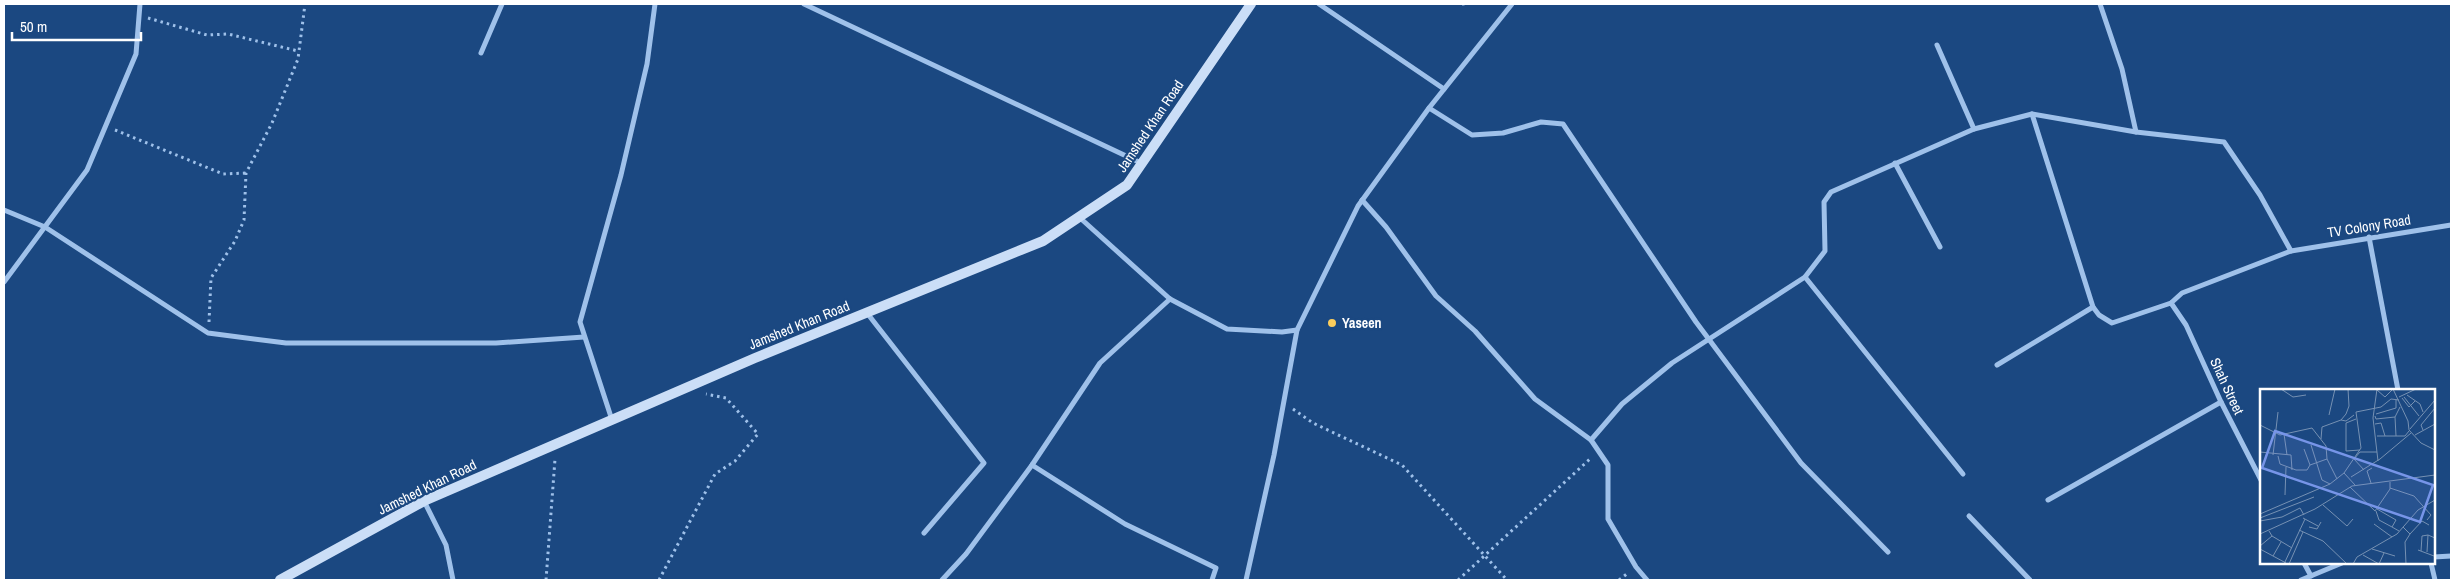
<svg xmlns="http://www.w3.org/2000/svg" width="2455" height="584" font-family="'Archivo Narrow',sans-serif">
<rect width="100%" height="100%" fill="#1b4881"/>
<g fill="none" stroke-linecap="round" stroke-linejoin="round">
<g stroke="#9fc1ea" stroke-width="3" stroke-dasharray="2.5 4" stroke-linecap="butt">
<polyline points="1462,4 1465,4"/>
<polyline points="148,18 207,35 228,34 298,51"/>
<polyline points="115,130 223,174 246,173"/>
<polyline points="209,322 211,278 235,241 244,220 246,173 272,123 298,59 305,4"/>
<polyline points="1293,409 1313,423 1402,465 1507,580"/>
<polyline points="546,580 555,459"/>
<polyline points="659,580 715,474 735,461 758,434 726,398 706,394"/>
<polyline points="1458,580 1591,458"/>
<polyline points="1619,580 1628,573"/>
</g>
<g stroke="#9fc1ea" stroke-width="5">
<polyline points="804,4 1141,163"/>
<polyline points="1319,4 1444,89"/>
<polyline points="2100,4 2122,69 2136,132"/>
<polyline points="1937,45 1974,129"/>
<polyline points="481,53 502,4"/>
<polyline points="1429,108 1512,4"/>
<polyline points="2032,114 2093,307 2099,315 2112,323 2171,303 2182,293 2291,251 2451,225"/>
<polyline points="1895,163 1940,247"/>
<polyline points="1362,200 1386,227 1436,296 1475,331 1535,399 1591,440 1608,465 1608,519 1636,567 1647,580"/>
<polyline points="4,210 45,227 208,333 286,343 496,343 584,337"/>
<polyline points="1079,217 1170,299 1227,329 1282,332 1297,330 1358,206 1429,108 1472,135 1503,133 1541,122 1563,124 1696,322 1801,463 1888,552"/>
<polyline points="2369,237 2398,390"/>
<polyline points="1805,277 1963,474"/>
<polyline points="4,282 87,170 136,54 140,4"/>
<polyline points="2171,303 2186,325 2221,402 2261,480"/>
<polyline points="867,313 984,463 924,533"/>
<polyline points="1997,365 2093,307"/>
<polyline points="612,420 580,322 621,175 647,64 655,4"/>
<polyline points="1591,440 1622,404 1672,363 1805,277 1825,251 1824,202 1831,192 1974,129 2032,114 2136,132 2224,142 2260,195 2291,251"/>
<polyline points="1032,465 1125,524 1216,568 1212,580"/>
<polyline points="2048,500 2221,402"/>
<polyline points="424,501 446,545 453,580"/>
<polyline points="1969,516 2030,580"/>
<polyline points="2434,557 2451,556"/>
<polyline points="2304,563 2311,576"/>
<polyline points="2431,563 2435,580"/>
<polyline points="942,580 966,554 1032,465 1100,363 1170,299"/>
<polyline points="1246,580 1274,455 1297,330"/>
<polyline points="2301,580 2342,563"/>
</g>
<polyline stroke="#cbdef7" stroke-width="10" points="280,580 424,501 755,358 1043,241 1127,185 1251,4"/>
</g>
<circle fill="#fbcd5c" stroke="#1b4881" stroke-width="2" cx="1332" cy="323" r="5"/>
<g text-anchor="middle" stroke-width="4.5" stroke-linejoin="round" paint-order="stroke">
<g font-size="14" fill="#fff" stroke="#1b4881">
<text transform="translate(1150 126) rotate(-56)" y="5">Jamshed Khan Road</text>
<text transform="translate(2369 226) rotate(-9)" y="5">TV Colony Road</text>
<text transform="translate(799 325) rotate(-22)" y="5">Jamshed Khan Road</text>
<text transform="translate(2227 386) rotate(65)" y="5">Shah Street</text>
<text transform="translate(427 487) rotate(-26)" y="5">Jamshed Khan Road</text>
</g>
<g font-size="14" font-weight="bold" fill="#fff" stroke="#1b4881" text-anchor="start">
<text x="1342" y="328">Yaseen</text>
</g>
</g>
<g transform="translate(2260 389)">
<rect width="175" height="175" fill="#1b4881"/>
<path fill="none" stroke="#7691b3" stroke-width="1" d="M21 0 33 8 46 6M117 0 113 29 118 72M133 0 148 32 149 41 161 54 175 61M117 1 125 8 133 0M147 6 160 15 163 23M139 8 156 0M144 8 159 27M142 9 149 18 155 12M116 25 136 19V10M69 26 75 0M115 27 116 30 135 28 140 18M135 28 136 47M96 30 86 34V62L100 61M81 31 86 32 94 26M115 35 121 34 125 47M0 36 20 46 52 39 66 57 67 70 77 90M150 40 175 11M163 41 161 36 175 19M24 45 27 66M155 46 175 35M117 47H145L149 42M61 50 62 38 81 31 86 25 89 17 88 0M51 56 62 91 70 95 84 84 95 96M44 60 50 76M0 63 31 66 32 81M13 66 18 23M18 67 20 75 36 81H47L50 76 67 70M104 81 94 70 100 63H117M84 84 101 59 96 23 121 18 131 10 139 11M91 88 120 70 151 44M111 94 107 82 112 79M90 98 115 122 130 100V93M130 99 154 107 171 126 167 131M25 106 26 78M63 116 87 137 93 130M117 120 136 131 132 138 139 142M116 122 119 131 132 138M0 125 70 95M0 129 54 108M43 129 58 137M0 132 22 128 40 119 44 126M114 135 132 148M49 138 57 140 61 133M143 138 150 145 162 132 169 136M39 141 63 152 87 175M9 142 12 147 32 159M0 145 55 120 92 97 175 86M0 157 12 147M0 160 26 174M112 160 135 167M158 161 174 167M161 162 162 147 168 146M167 163 168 146 175 149M103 166 119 175 124 164M13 167 21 153M24 175 45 130M29 175 43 143M93 175 97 168 137 145 158 121 175 111M146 175 145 153 150 145"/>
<path fill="#7795e8" fill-opacity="0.15" stroke="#7795e8" stroke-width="2.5" d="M15 42 173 96 160 133 2 79Z"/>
<rect width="175" height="175" fill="none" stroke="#fff" stroke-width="2.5"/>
</g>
<rect width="2455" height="584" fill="none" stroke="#ffffff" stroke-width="10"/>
<path d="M12 32v8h129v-8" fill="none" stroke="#ffffff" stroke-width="2.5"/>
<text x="20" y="32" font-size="15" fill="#ffffff" stroke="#1b4881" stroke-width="4" paint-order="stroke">50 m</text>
</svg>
